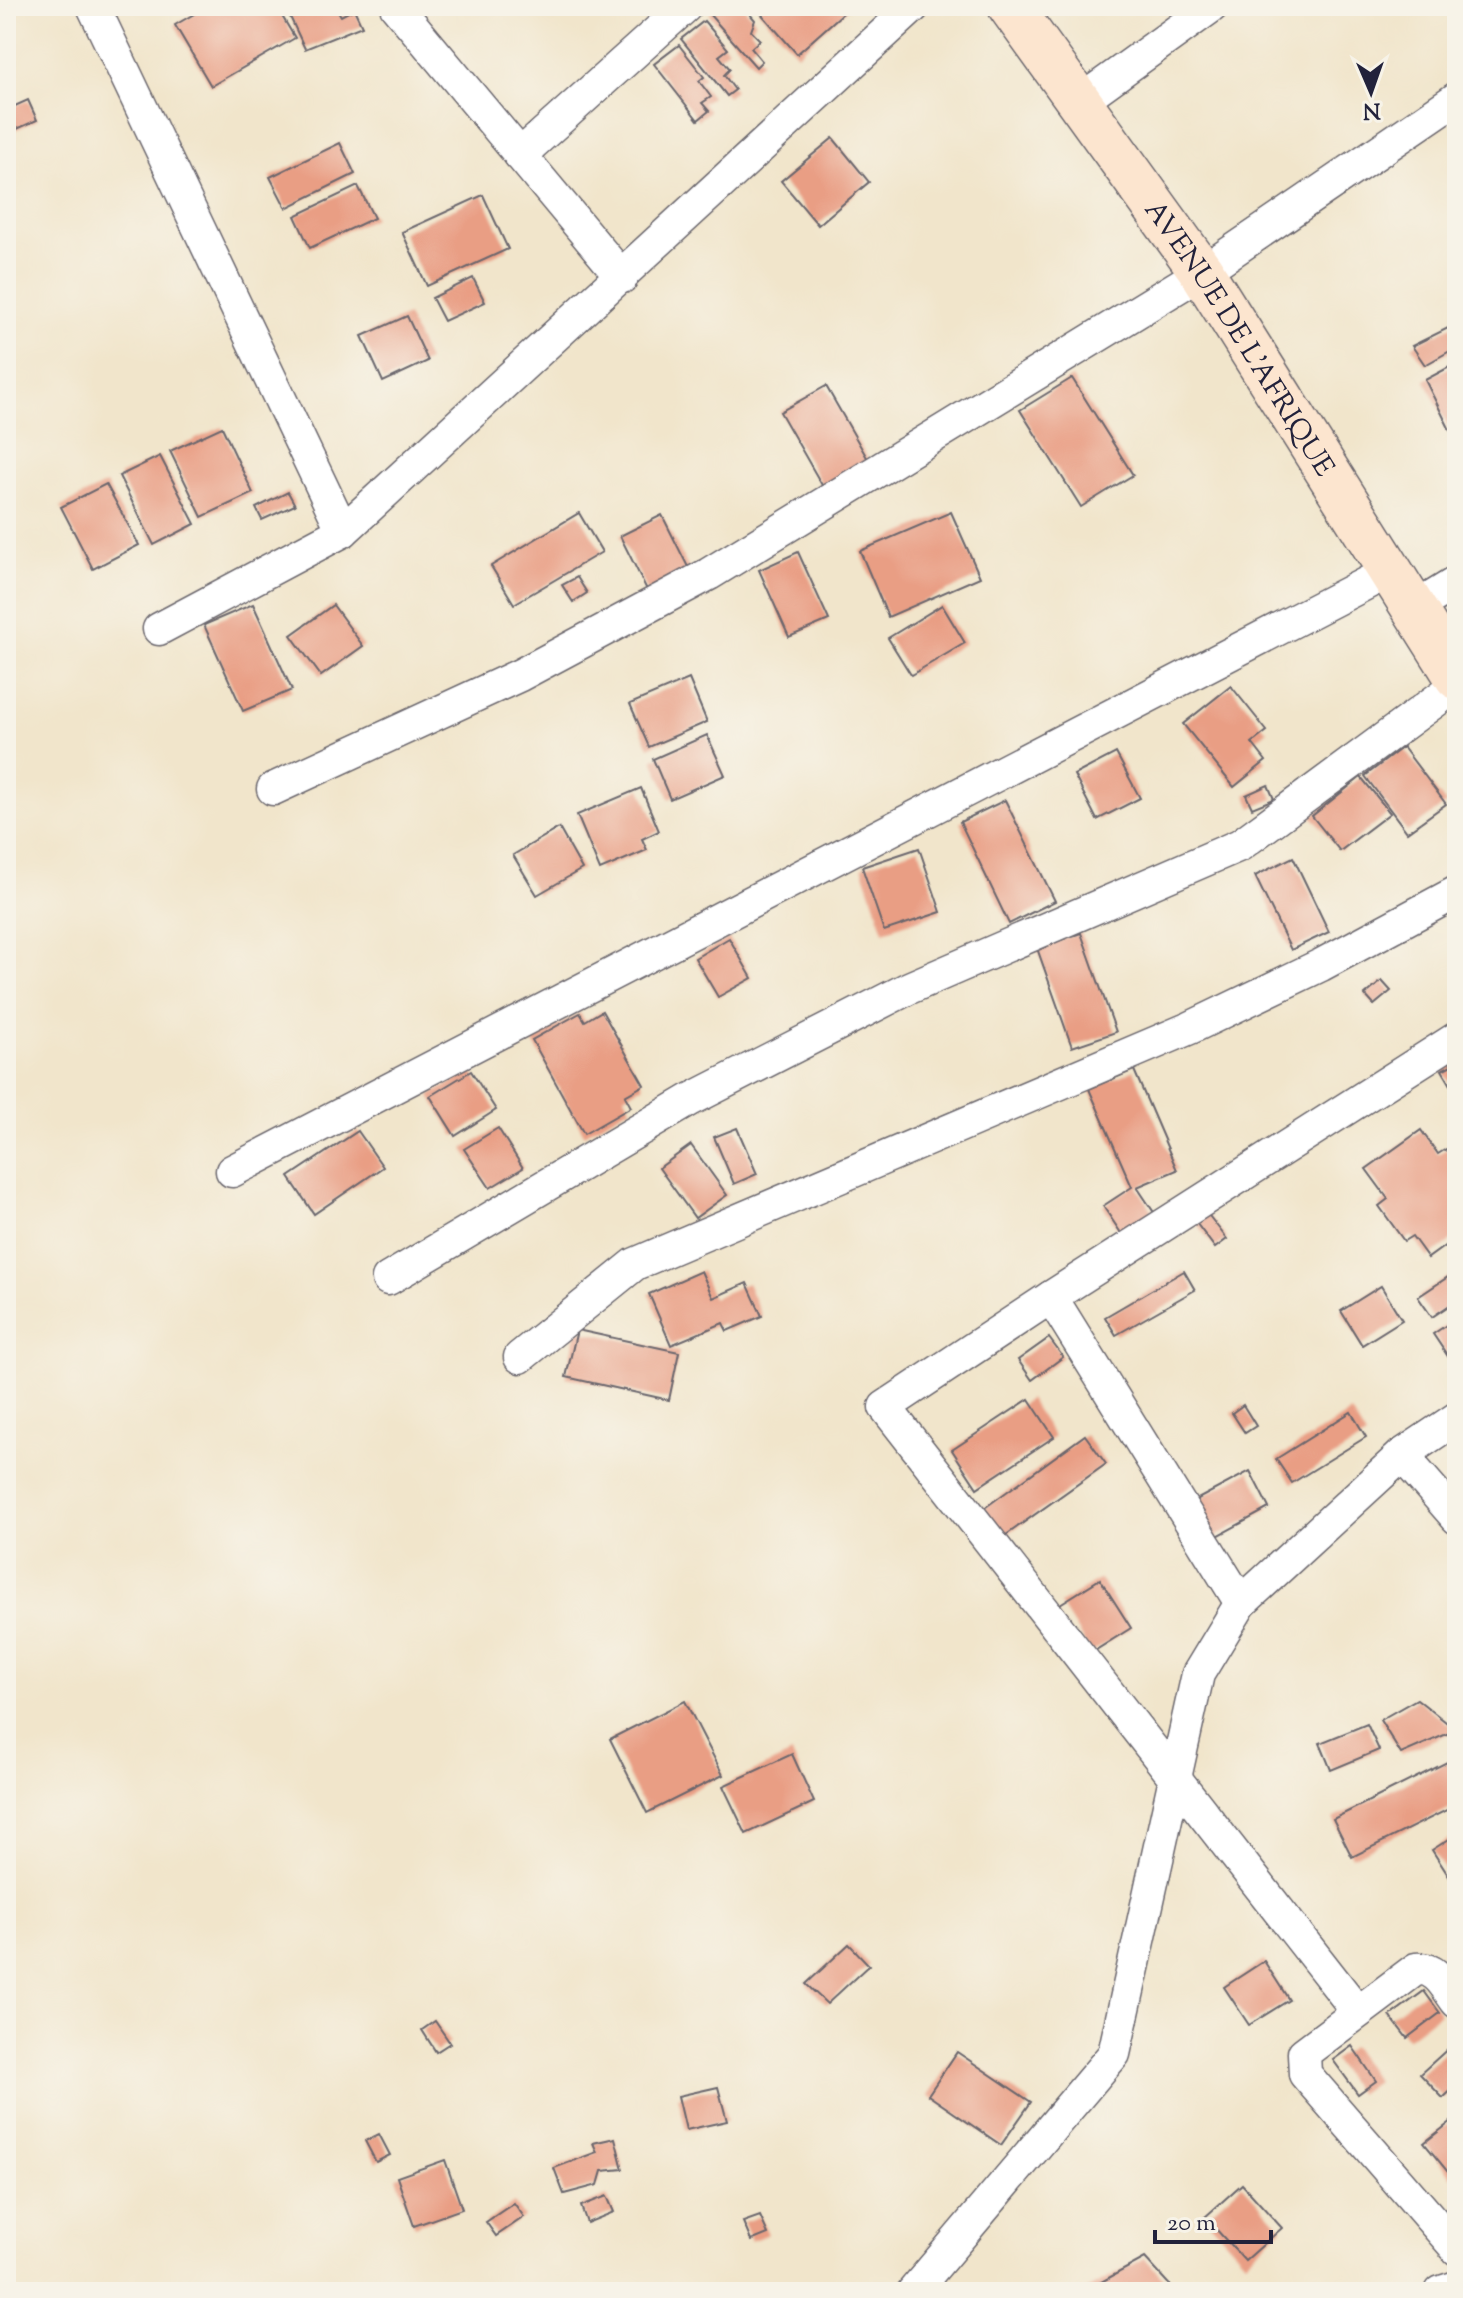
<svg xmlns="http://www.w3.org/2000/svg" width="1463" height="2298" font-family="'Sorts Mill Goudy',serif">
<rect width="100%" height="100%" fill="#f7f3e8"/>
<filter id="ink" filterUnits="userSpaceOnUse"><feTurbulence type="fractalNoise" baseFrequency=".0125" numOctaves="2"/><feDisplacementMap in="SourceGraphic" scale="16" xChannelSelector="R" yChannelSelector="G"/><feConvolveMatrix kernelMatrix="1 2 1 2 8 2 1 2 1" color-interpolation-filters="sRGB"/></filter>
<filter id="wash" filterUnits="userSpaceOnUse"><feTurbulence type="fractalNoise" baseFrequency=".006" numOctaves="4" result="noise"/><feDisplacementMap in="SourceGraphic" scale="32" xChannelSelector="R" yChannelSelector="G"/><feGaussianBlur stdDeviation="1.8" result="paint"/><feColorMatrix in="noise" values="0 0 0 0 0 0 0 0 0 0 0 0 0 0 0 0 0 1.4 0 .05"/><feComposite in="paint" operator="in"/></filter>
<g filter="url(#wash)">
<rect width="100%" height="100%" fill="#f1e5cb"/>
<g id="blocks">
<g fill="#e99e84">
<polygon points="208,6 276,6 295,38 211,86 175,25"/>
<polygon points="285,6 335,6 341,16 354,9 362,26 305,49"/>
<polygon points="718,6 743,6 755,20 751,31 760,40 751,48 762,61 756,67 709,14"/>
<polygon points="763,6 851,6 797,54 758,10"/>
<polygon points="704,21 728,49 719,56 730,69 724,75 735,90 727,96 681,39"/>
<polygon points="679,45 704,77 699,81 711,97 702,103 709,111 698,120 654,64"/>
<polygon points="28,100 37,120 6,134 6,110"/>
<polygon points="833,138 869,182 818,225 781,181"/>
<polygon points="340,143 355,174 286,208 270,177"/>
<polygon points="358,186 374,218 310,248 295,216"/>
<polygon points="483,195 508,249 427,286 402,232"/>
<polygon points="473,278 485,302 444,321 432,298"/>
<polygon points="407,316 428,361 383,382 362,336"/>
<polygon points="1452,326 1457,335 1457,347 1425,365 1412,346"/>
<polygon points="1457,363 1457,430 1451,432 1425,380"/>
<polygon points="1072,378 1133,475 1081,507 1020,410"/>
<polygon points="826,386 869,461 823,487 780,412"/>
<polygon points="222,427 253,493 202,517 170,451"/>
<polygon points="160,456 195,524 154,545 119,476"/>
<polygon points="106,484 139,545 93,569 61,507"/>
<polygon points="288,492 295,505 262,520 256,508"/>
<polygon points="951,512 980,577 888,617 860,551"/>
<polygon points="579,513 602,552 514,604 491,566"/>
<polygon points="662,515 692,575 650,596 620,536"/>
<polygon points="798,552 829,620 789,637 759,570"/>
<polygon points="577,577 587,593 573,602 562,585"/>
<polygon points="253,604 292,690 243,711 204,625"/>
<polygon points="333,605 363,646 321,676 291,635"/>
<polygon points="942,605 965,643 911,675 888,638"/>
<polygon points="689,679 707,722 649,747 630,704"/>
<polygon points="1231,686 1267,731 1252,743 1266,761 1234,787 1183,724"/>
<polygon points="707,735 725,775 670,799 653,759"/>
<polygon points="1403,747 1446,804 1407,832 1365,776"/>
<polygon points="1116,753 1140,798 1097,820 1074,775"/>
<polygon points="1361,777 1390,813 1340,851 1312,816"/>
<polygon points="1268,785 1274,799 1252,808 1246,795"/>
<polygon points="641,788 659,831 642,839 647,850 600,870 577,815"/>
<polygon points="1005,800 1055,901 1009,924 960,822"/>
<polygon points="559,828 582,869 537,895 513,855"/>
<polygon points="919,848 941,912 884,931 862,867"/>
<polygon points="1293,857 1329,932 1291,950 1255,876"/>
<polygon points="1081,933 1116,1032 1072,1047 1037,948"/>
<polygon points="729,938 752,978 718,997 695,958"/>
<polygon points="1382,981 1391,991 1374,1005 1365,995"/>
<polygon points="602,1011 644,1085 625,1096 631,1107 584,1134 532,1040 580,1013 585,1021"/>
<polygon points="1457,1062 1457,1081 1451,1085 1442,1070"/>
<polygon points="1134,1070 1177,1170 1137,1187 1157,1217 1125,1239 1103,1206 1132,1187 1089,1089"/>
<polygon points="471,1071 496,1110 455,1136 430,1096"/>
<polygon points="498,1128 523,1168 490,1188 464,1149"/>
<polygon points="737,1128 757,1174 734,1184 714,1137"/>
<polygon points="1421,1130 1438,1154 1446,1149 1457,1165 1457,1237 1428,1258 1412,1236 1404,1241 1379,1206 1388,1199 1366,1169"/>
<polygon points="358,1131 383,1167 314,1214 289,1177"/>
<polygon points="691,1145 727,1195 695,1218 659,1168"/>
<polygon points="1203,1208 1227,1239 1215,1248 1191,1216"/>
<polygon points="701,1271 713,1298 747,1283 762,1316 727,1331 723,1323 671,1345 649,1294"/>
<polygon points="1184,1271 1195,1290 1116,1335 1105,1317"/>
<polygon points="1448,1277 1457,1290 1457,1300 1432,1317 1418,1297"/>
<polygon points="1381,1286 1402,1320 1362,1345 1341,1311"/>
<polygon points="1457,1318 1457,1370 1433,1334"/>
<polygon points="577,1330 679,1352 669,1400 566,1377"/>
<polygon points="1049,1338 1063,1357 1032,1380 1018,1360"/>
<polygon points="1029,1399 1054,1437 977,1488 952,1450"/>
<polygon points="1243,1405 1256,1426 1245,1433 1232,1413"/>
<polygon points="1351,1412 1366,1437 1292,1483 1276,1459"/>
<polygon points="1085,1435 1106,1464 999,1540 979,1512"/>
<polygon points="1250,1471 1269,1508 1214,1538 1194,1501"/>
<polygon points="1100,1579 1131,1628 1091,1653 1060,1604"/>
<polygon points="1417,1699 1456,1730 1401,1754 1380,1720"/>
<polygon points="685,1701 723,1775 647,1813 610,1739"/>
<polygon points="1367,1724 1379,1750 1331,1770 1320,1743"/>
<polygon points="792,1754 814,1802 746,1834 723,1786"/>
<polygon points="1457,1757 1457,1805 1352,1857 1333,1819"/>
<polygon points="1457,1834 1457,1889 1432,1850"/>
<polygon points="849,1944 869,1965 827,2004 806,1984"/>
<polygon points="1264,1961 1289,2000 1249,2025 1224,1987"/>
<polygon points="1424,1991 1440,2013 1407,2038 1390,2016"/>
<polygon points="435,2021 450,2043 436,2052 422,2030"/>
<polygon points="1352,2046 1376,2081 1358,2094 1333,2060"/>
<polygon points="1451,2046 1457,2053 1457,2085 1443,2098 1420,2074"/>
<polygon points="957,2052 1031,2102 1001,2145 928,2095"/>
<polygon points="718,2087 727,2121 686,2130 678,2096"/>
<polygon points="1457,2117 1457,2172 1452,2177 1424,2143"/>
<polygon points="379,2134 390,2155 376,2162 365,2141"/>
<polygon points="615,2138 623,2169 602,2171 598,2185 564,2194 554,2168 597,2152 593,2143"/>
<polygon points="445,2160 462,2209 414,2226 397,2177"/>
<polygon points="1242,2184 1282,2228 1245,2261 1205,2217"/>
<polygon points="607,2196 614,2212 587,2223 581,2206"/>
<polygon points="514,2203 524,2217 496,2236 486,2222"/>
<polygon points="760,2216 768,2234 751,2241 743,2222"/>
<polygon points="1145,2258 1176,2292 1083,2292"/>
</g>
</g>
</g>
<g filter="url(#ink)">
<use href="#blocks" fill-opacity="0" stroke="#6a666d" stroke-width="2"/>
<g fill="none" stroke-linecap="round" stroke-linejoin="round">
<defs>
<g id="street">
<polyline points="93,6 343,531"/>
<polyline points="396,6 622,277"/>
<polyline points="1079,102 1212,6"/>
<polyline points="520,155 686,6"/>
<polyline points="1415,608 1457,582"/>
<polyline points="159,629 343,531 914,6"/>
<polyline points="273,789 520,675 709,574 1202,272 1457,98"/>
<polyline points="232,1171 1392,570"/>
<polyline points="388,1279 690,1100 909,988 1240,845 1457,685"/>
<polyline points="1051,1297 1241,1603"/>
<polyline points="520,1357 635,1264 1190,1028 1321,965 1457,892"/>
<polyline points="1402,1455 1457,1518"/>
<path d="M1457 2002C1445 1986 1437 1967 1416 1969L1304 2053 1305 2074 1457 2249"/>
<polyline points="1358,2012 885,1407 1051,1297 1457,1038"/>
<polyline points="913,2292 1114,2054 1198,1674 1241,1603 1402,1455 1457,1418"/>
<polyline points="1441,2292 1457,2287"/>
</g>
<g id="secondary">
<path id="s1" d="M1010 6 1202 272 1457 677"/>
</g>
</defs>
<use href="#street" stroke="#6a666d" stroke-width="35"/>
<use href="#secondary" stroke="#6a666d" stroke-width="47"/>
<use href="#street" stroke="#fff" stroke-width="32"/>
<use href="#secondary" stroke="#fce5cf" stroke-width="44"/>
</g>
</g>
<g text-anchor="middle" stroke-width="6" stroke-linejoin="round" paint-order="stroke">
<g font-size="28" fill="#22223b" stroke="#f7f3e8">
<text dy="10" stroke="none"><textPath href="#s1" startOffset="404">AVENUE DE L'AFRIQUE</textPath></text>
</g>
</g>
<rect width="1463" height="2298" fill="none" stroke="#f7f3e8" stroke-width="32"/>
<g transform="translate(1371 92) rotate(178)" stroke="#f7f3e8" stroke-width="6" paint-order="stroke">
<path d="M0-6L14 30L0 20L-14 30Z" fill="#22223b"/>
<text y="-12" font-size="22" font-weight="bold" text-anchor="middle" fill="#22223b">N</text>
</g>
<path d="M1155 2230v12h116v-12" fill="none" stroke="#22223b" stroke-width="4"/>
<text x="1167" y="2230" font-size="24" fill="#22223b" stroke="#f7f3e8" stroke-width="6" paint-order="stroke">20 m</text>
</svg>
